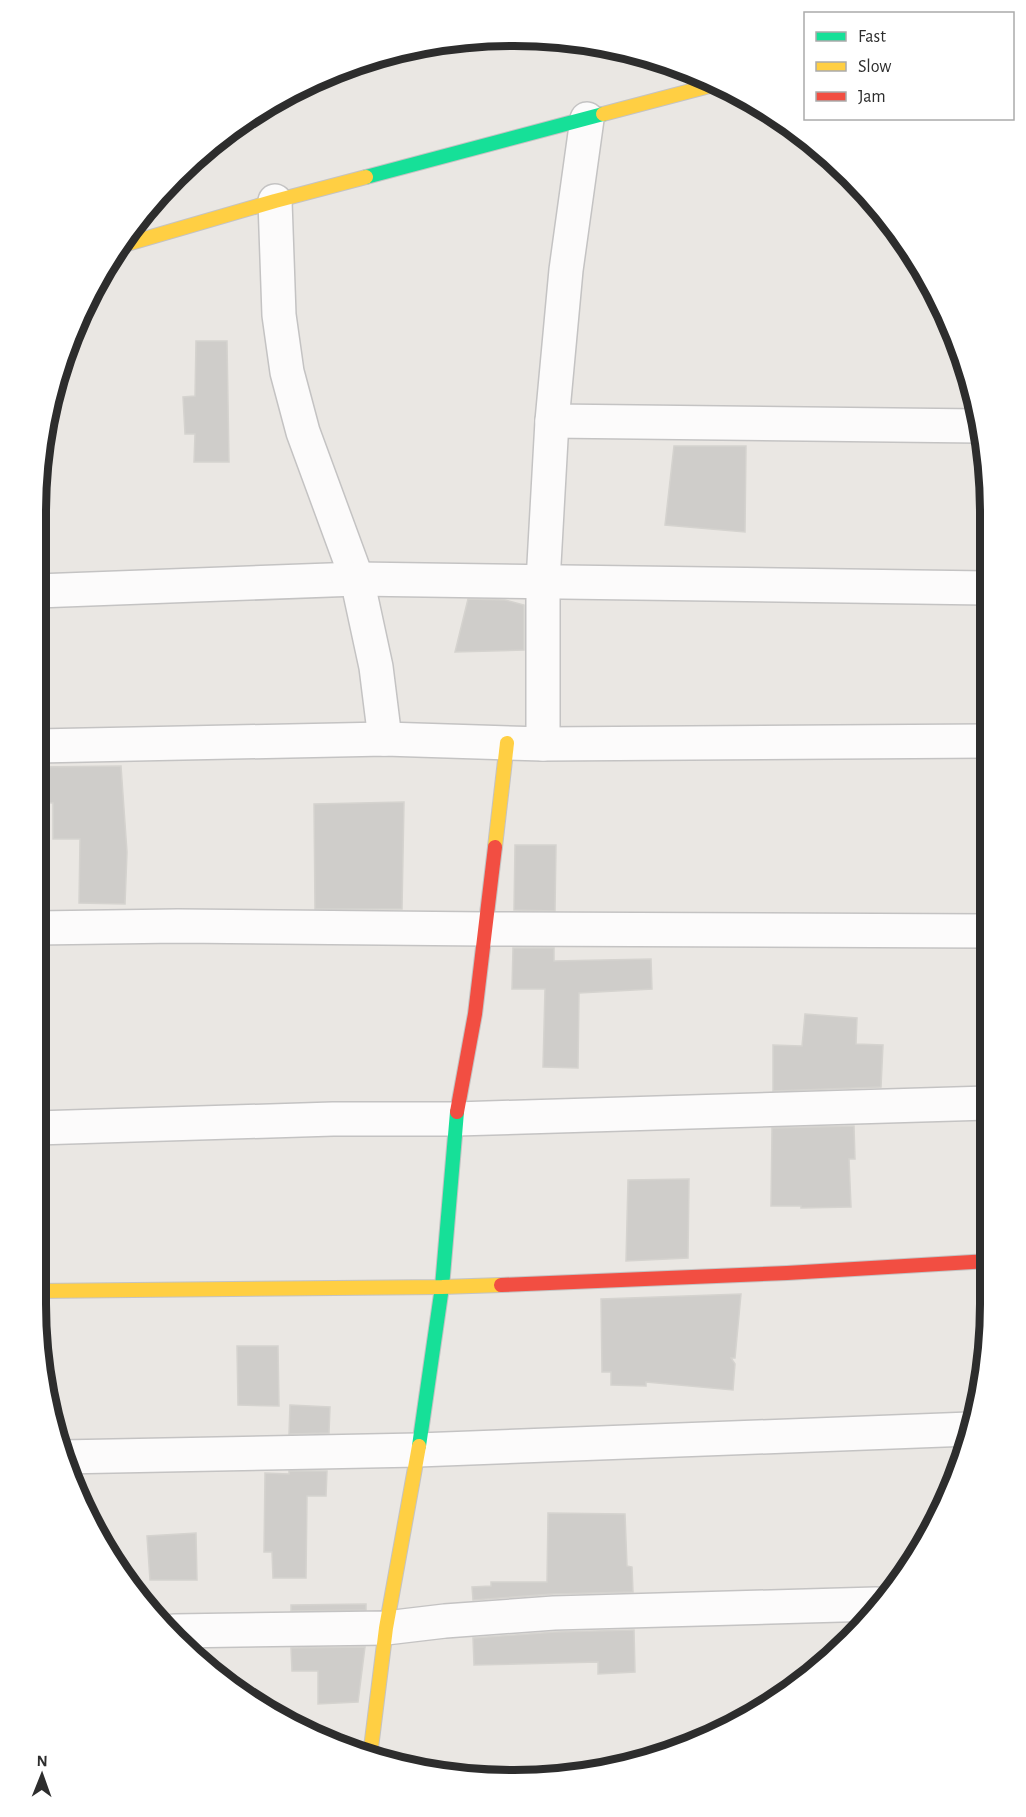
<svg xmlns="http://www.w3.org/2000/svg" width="1026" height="1817" font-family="'Alegreya Sans',sans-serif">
<rect width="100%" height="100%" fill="#eae7e3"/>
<g fill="#cfcdca" stroke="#d5d3cf" stroke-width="1.5">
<polygon points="196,341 227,341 229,462 194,462 195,434 185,434 183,397 195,396"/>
<polygon points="674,446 746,446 745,532 665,525"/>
<polygon points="468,599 505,600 524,605 524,650 455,652"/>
<polygon points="121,766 127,852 125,904 79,903 80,839 53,839 53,803 37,802 37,767"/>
<polygon points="404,802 402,909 315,909 314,804"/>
<polygon points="515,845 556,845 555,911 514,910"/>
<polygon points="513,948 554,948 554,961 651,959 652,989 579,993 578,1068 543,1067 545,989 512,989"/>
<polygon points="805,1014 857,1018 856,1044 883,1045 881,1087 773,1091 773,1045 802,1046"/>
<polygon points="854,1126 855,1159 849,1159 851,1207 801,1208 801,1206 771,1206 772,1128"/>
<polygon points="689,1179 688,1258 626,1261 628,1180"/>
<polygon points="741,1294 735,1358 731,1358 735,1364 733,1390 646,1382 646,1386 611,1385 611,1372 602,1372 601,1299"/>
<polygon points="237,1346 278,1346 279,1406 238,1405"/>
<polygon points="290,1405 330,1407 329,1433 289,1434"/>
<polygon points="289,1471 327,1471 326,1496 307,1496 306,1578 273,1578 272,1552 264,1552 265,1473 289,1474"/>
<polygon points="548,1513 625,1514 627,1566 632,1567 633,1592 553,1594 473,1600 472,1587 491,1586 491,1582 547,1582"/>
<polygon points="196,1533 197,1580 150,1580 147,1536"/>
<polygon points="366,1604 366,1610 291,1611 291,1605"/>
<polygon points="634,1630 635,1672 598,1674 598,1662 474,1665 473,1638 555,1632"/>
<polygon points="365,1647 358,1702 318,1704 318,1671 292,1671 291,1648"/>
</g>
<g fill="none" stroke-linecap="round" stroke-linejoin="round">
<defs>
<g id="street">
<polyline points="587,119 566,270 552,421 980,426"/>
<polyline points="275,201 279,315 287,372 303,432 357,579 376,667 385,739"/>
<polyline points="37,591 357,579 986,588"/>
<polyline points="543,744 543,582 552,421"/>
<polyline points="37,746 385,739 543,744 987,741"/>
<polyline points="36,928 178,926 485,929 988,931"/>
<polyline points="36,1128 333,1119 456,1119 988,1103"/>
<polyline points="61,1457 418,1450 970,1429"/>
<polyline points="174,1631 386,1628 445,1621 554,1613 876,1604"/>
</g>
<g id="fast">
<polyline points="366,177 603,114"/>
<polyline points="419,1446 442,1287 457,1112"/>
</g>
<g id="slow">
<polyline points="603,114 717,84"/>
<polyline points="120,246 275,201 366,177"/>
<polyline points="495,847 507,743"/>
<polyline points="36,1291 442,1287 501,1285"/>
<polyline points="370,1756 386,1628 419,1446"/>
</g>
<g id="jam">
<polyline points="457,1112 475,1014 495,847"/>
<polyline points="501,1285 787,1273 989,1261"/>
</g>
</defs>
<use href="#street" stroke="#c4c3c3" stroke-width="36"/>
<use href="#fast" stroke="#c4c3c3" stroke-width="16"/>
<use href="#slow" stroke="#c4c3c3" stroke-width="16"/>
<use href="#jam" stroke="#c4c3c3" stroke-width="16"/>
<use href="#street" stroke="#fcfbfb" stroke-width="33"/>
<use href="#fast" stroke="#16e098" stroke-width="14"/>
<use href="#slow" stroke="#ffcf43" stroke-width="14"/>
<use href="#jam" stroke="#f24e42" stroke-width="14"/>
</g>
<path d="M0 0H1026V1817H0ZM512 46H514A466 466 0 0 1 980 512V1304A466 466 0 0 1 514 1770H512A466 466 0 0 1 46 1304V512A466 466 0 0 1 512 46Z" fill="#fff" fill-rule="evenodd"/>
<path fill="none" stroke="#2d2d2d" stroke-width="8" d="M512 46H514A466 466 0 0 1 980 512V1304A466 466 0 0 1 514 1770H512A466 466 0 0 1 46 1304V512A466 466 0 0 1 512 46Z"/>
<rect x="804" y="12" width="210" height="108" fill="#ffffff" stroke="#ababab" stroke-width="1.5"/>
<rect x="816" y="32" width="30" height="9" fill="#16e098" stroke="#ababab" stroke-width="1.5"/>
<text x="858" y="42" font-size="18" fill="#2d2d2d">Fast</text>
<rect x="816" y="62" width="30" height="9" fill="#ffcf43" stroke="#ababab" stroke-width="1.5"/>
<text x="858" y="72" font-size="18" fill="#2d2d2d">Slow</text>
<rect x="816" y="92" width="30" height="9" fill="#f24e42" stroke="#ababab" stroke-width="1.5"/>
<text x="858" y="102" font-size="18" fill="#2d2d2d">Jam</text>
<g transform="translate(42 1775) rotate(1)" stroke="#ffffff" stroke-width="4.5" paint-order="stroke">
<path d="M0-4.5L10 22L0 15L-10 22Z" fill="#2d2d2d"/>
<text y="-9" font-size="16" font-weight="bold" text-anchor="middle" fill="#2d2d2d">N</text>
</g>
</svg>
